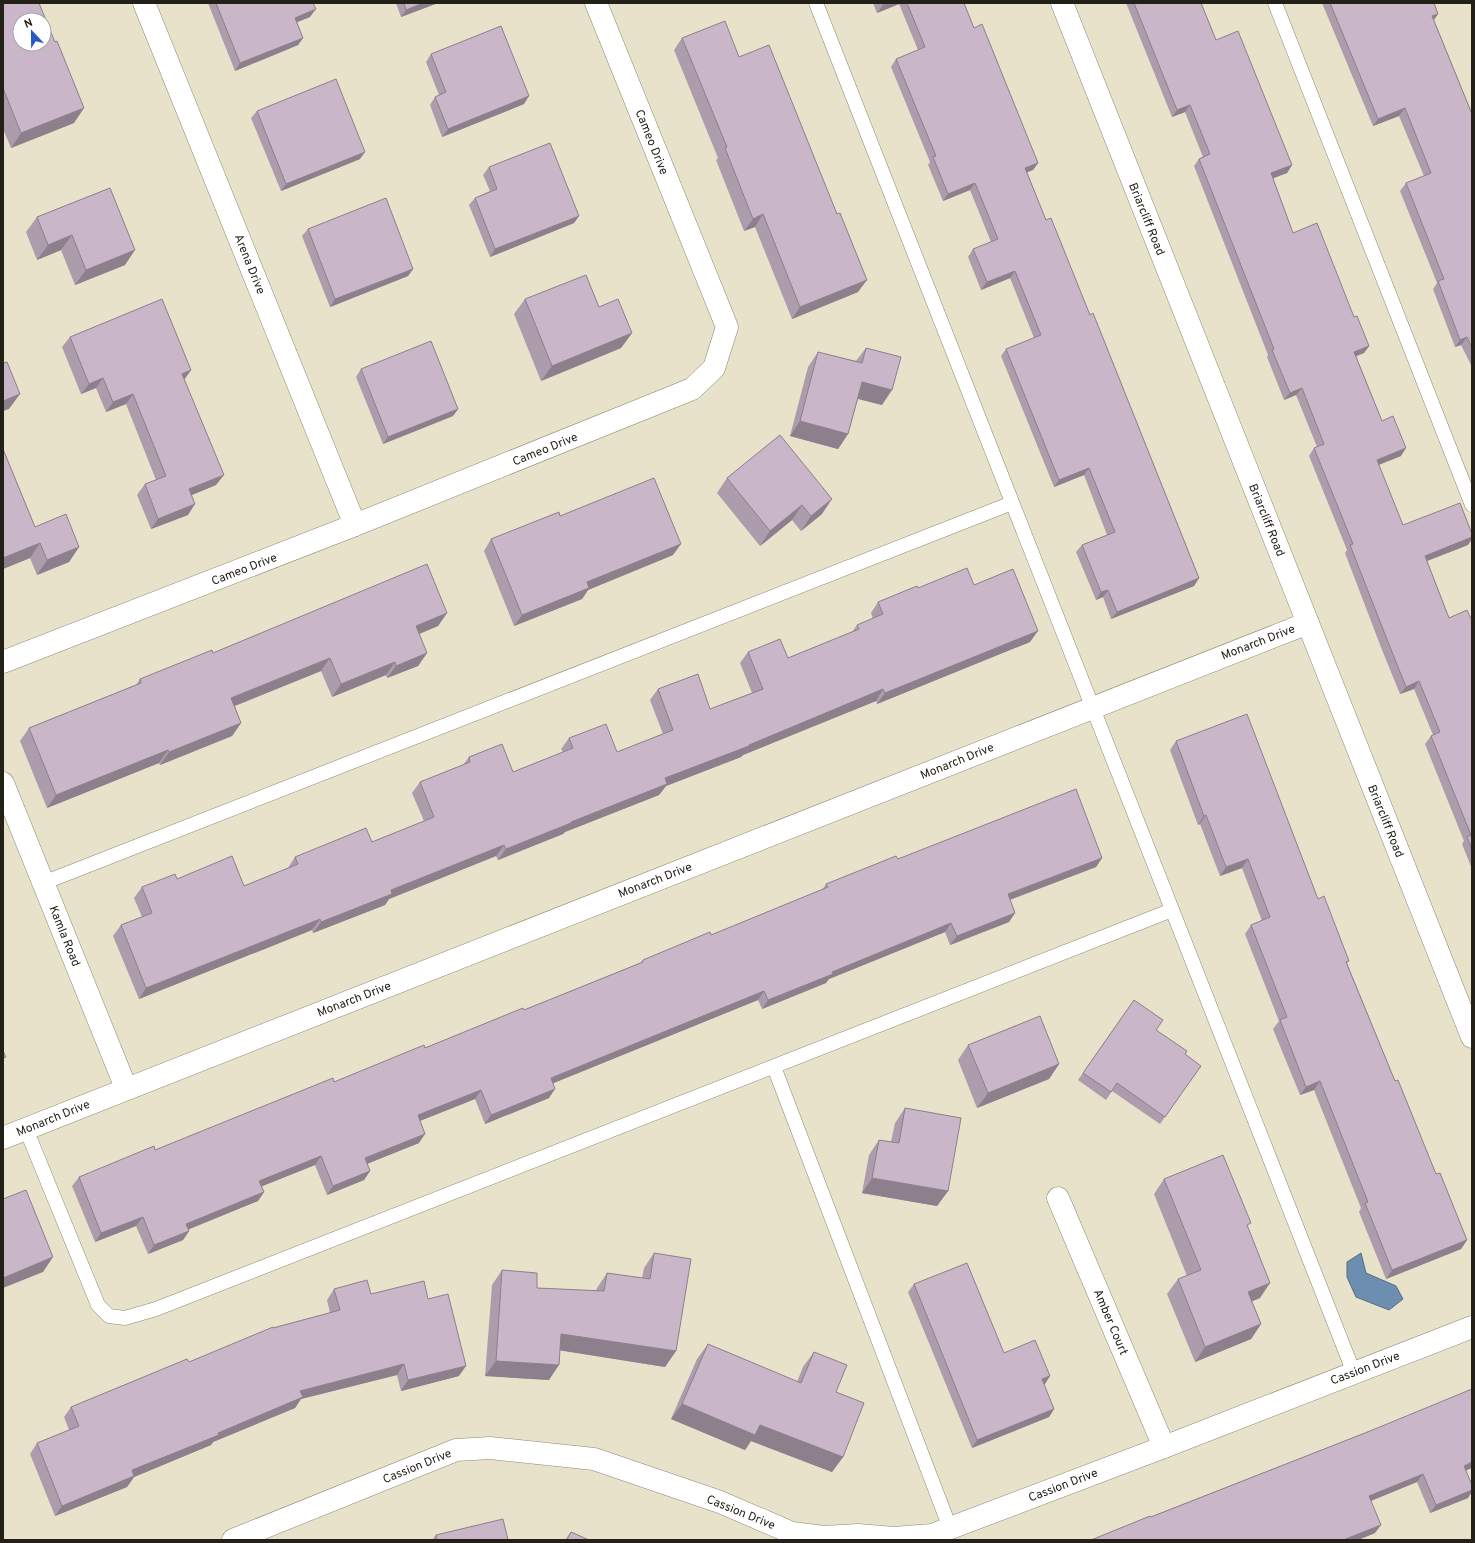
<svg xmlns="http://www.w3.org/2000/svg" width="1475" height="1543" font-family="Overpass,sans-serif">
<rect width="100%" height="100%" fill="#e9e2ca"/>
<polygon fill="#6b8eb1" stroke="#556d83" points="1361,1253 1366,1273 1396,1286 1403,1299 1389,1310 1356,1297 1347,1277 1347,1262"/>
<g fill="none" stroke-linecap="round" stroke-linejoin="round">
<defs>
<g id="lane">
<polyline points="816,3 1354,1373"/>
<polyline points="1275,3 1472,505"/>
<polyline points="43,883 1012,503"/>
<polyline points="774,1067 950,1528"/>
<polyline points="26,1129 98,1305 109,1316 125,1318 156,1309 1172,910"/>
</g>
<g id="street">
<polyline points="144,3 355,525"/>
<polyline points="1062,3 1472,1037"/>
<polyline points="3,662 355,525 692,389 714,368 727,327 596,3"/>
<polyline points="3,783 126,1088"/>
<polyline points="3,1138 1308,623"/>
<polyline points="1058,1198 1164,1447"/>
<polyline points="233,1540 456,1450 490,1448 594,1459 720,1502 792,1533 824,1537 858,1535 894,1538 932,1535 1164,1447 1472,1327"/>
</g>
</defs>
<use href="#lane" stroke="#8f8872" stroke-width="15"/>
<use href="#street" stroke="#8f8872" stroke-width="23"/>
<use href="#lane" stroke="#fff" stroke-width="14"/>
<use href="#street" stroke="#fff" stroke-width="22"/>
</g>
<g fill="#ad9dac">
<polygon points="3,3 74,123 11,148 3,129"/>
<polygon points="208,3 313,3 310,17 297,22 303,38 298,45 235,71"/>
<polygon points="396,3 438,3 401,17"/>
<polygon points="873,3 964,3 974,28 1038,163 1033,170 1027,172 1046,220 1090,315 1199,578 1194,586 1111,619 1103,597 1096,600 1076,552 1082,545 1107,535 1084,475 1054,487 1001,356 1006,349 1034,338 1010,278 981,290 968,257 973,249 991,242 970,190 943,201 928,165 930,162 891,67 896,59 918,50 899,4 877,13"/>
<polygon points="1126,3 1201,3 1216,40 1292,165 1287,173 1273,178 1293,233 1354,317 1369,346 1364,353 1356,356 1382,421 1401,456 1378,465 1403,525 1468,545 1427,561 1449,618 1472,621 1472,869 1462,844 1464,841 1425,744 1431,736 1433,735 1414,689 1400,694 1382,650 1345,553 1347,550 1309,456 1314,448 1317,447 1296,395 1284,400 1267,357 1268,355 1194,166 1199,159 1203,157 1185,112 1172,117"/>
<polygon points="1322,3 1434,3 1438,14 1434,20 1472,114 1472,367 1461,345 1455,347 1433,289 1437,283 1400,191 1406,183 1424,176 1399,116 1373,126"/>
<polygon points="682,38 739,57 858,292 792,319 755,227 744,231 716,160 718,158 674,50"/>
<polygon points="431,54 524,104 442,137 430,105 435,97 439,95 426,62"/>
<polygon points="257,111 360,159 281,191 251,118"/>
<polygon points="489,167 579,216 574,223 490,257 469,205 475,198 490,191 483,175"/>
<polygon points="110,188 125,265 75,285 61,250 37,260 26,232 37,217"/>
<polygon points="308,229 413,269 408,276 330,307 302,236"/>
<polygon points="525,299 599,307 632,333 621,348 541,381 514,314"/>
<polygon points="70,337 191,370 184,380 216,485 192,495 188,515 151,529 137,495 145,484 156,480 126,404 106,412 96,388 81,394 62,347"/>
<polygon points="866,348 882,405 858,399 848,434 838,449 790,436 808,367 818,352 856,361"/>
<polygon points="361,369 458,409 453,416 383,444 356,377"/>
<polygon points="780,435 822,514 801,531 792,520 760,546 717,493 727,478"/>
<polygon points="3,449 35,527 79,547 69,562 37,575 30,558 3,569"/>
<polygon points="560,516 673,555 588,590 582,599 514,626 484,551 491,539"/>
<polygon points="974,585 1030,642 877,704 876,701 743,755 741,757 666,786 659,795 565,832 563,834 498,860 496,856 389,899 385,905 313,933 312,930 139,999 113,936 121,925 142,917 134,898 142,887 177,879 244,886 288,868 295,857 372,842 424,821 412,793 420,782 463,765 469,757 513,772 563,752 561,749 569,738 617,752 663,734 650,700 658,689 710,709 752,693 740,663 748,652 788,658 852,632 857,625 873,619 871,613 878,602 918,588"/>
<polygon points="447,613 438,626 419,634 427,653 418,666 387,678 386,675 332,697 321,671 235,706 241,723 232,736 160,765 159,763 47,808 20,741 29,728 136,685 140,679 213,653"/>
<polygon points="1176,741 1318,899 1349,961 1347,963 1395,1081 1436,1174 1467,1240 1461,1249 1386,1279 1359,1212 1361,1208 1314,1090 1300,1095 1273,1029 1279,1021 1245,934 1251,925 1262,921 1242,868 1220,876 1200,824 1198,825 1170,750"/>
<polygon points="1102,858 1096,867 1010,900 1015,913 1009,922 950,945 945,932 829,979 826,983 762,1009 758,1000 553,1083 549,1098 485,1124 475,1099 420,1121 419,1143 367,1164 370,1171 364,1180 327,1195 315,1165 262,1186 264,1192 258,1201 188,1229 189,1231 183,1240 148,1254 136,1226 95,1242 72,1186 79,1177 155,1150 524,1010 640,963 643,960 711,935 822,890 826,884 898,859"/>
<polygon points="1134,1000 1156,1030 1185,1054 1201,1066 1160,1124 1112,1091 1106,1100 1078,1080"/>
<polygon points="968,1045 1059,1064 1049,1079 977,1108 958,1060"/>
<polygon points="905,1108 948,1191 937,1206 862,1193 869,1155 879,1140 891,1142 895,1123"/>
<polygon points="1164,1179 1248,1228 1260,1298 1252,1301 1261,1324 1251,1339 1195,1362 1167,1294 1178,1279 1187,1276 1154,1194"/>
<polygon points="654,1253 676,1351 665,1367 560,1350 549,1380 485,1376 492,1285 502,1270 537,1288 596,1291 597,1288 607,1273 642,1278 644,1268"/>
<polygon points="914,1284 1004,1353 1050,1376 1044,1384 1054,1409 1049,1417 972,1448 908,1292"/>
<polygon points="334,1289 371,1294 428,1299 459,1376 401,1391 397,1375 301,1399 295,1408 213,1442 211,1445 134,1477 127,1487 55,1516 30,1454 37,1443 69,1430 64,1417 71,1407 189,1362 273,1328 330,1313 327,1300"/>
<polygon points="708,1344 797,1382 803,1367 814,1352 836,1392 843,1457 832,1472 751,1441 745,1450 671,1419 697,1359"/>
<polygon points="1370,1431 1466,1471 1468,1498 1430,1513 1417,1482 1371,1501 1375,1533 1358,1540 1091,1540"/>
<polygon points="571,1532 589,1540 565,1540"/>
<polygon points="436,1535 508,1540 432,1540"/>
</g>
<g fill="#8d7f8c">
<polygon points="423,3 438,3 401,17 406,10"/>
<polygon points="888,3 900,3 899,4 877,13 883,5"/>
<polygon points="316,9 310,17 290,25 295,18"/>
<polygon points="1438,14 1433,21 1432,16"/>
<polygon points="303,38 298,45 235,71 240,63"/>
<polygon points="529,96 524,104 442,137 448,129"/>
<polygon points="1190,105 1185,112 1172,117 1177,110"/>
<polygon points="84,108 74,123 11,148 21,133"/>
<polygon points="1405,108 1399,116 1373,126 1378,119"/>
<polygon points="365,152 360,159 281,191 286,184"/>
<polygon points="1038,163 1033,170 1020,175 1025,168"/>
<polygon points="1292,165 1287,173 1266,181 1271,173"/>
<polygon points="975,183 970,190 943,201 948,194"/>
<polygon points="763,214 755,227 744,231 753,219"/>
<polygon points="579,216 574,223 490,257 495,249"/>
<polygon points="72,235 61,250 37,260 48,245"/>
<polygon points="135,250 125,265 75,285 86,270"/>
<polygon points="413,269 408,276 330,307 335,299"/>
<polygon points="1015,271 1010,278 981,290 987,282"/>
<polygon points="867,280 858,292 792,319 800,307"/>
<polygon points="632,333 621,348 541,381 552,366"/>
<polygon points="1467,337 1461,345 1455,347 1460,340"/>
<polygon points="1369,346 1364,353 1349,359 1354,352"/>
<polygon points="191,370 183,381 182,374"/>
<polygon points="103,378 96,388 81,394 89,384"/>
<polygon points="862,382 892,390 882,405 851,397"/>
<polygon points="1302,388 1296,395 1284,400 1290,393"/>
<polygon points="20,394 9,409 3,411 3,401"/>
<polygon points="133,394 126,404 106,412 113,402"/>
<polygon points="458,409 453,416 383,444 388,437"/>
<polygon points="800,421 848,434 838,449 790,436"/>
<polygon points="1406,448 1401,456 1371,468 1377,460"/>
<polygon points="1089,468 1084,475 1054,487 1059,480"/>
<polygon points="224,475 216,485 182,499 189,489"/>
<polygon points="832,499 822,514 801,531 811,516"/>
<polygon points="195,504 188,515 151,529 158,519"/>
<polygon points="802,505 792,520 760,546 770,531"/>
<polygon points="1472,537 1472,539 1468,545 1419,564 1425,556"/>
<polygon points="40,543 30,558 3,569 3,558"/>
<polygon points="681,544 673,555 588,590 582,599 514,626 522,615 587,582"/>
<polygon points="79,547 69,562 37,575 47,560"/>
<polygon points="1199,578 1194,586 1111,619 1117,612"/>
<polygon points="1108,590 1103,597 1096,600 1101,592"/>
<polygon points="447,613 438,626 407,639 416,626"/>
<polygon points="1038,631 1030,642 877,704 885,693"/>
<polygon points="427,653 418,666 387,678 396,666"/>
<polygon points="330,658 321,671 222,711 231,698"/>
<polygon points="395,662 386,675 332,697 341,684"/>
<polygon points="1419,681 1414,689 1400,694 1406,687"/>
<polygon points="883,689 876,701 743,755 741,757 666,786 659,795 565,832 563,834 498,860 506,849 571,822 665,778 749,745"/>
<polygon points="241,723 232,736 160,765 169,752"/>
<polygon points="168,750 159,763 47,808 56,795"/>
<polygon points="1206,815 1200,824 1198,825 1204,816"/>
<polygon points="504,845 496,856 389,899 385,905 313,933 321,922 391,890"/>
<polygon points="1102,858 1096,867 1001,903 1008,894"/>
<polygon points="1248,859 1242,868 1220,876 1226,867"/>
<polygon points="1015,913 1009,922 950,945 957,936"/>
<polygon points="320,919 312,930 139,999 146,988"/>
<polygon points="951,923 945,932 829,979 826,983 762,1009 768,1000 832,972"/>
<polygon points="764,991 758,1000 544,1087 551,1078"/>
<polygon points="1059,1064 1049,1079 977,1108 988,1093"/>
<polygon points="1320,1081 1314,1090 1300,1095 1306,1087"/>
<polygon points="555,1089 549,1098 485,1124 491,1115"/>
<polygon points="481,1090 475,1099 412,1124 418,1115"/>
<polygon points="425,1134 419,1143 359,1167 365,1158"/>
<polygon points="321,1156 315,1165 253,1190 259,1181"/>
<polygon points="370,1171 364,1180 327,1195 333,1186"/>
<polygon points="872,1178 948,1191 937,1206 862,1193"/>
<polygon points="264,1192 258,1201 180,1233 186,1224"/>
<polygon points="143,1217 136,1226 95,1242 101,1233"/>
<polygon points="189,1231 183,1240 148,1254 154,1245"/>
<polygon points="1467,1240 1461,1249 1386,1279 1392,1270"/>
<polygon points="53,1257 43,1272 3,1288 3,1278"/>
<polygon points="1270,1283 1260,1298 1238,1307 1248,1292"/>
<polygon points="1261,1324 1251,1339 1195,1362 1205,1347"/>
<polygon points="561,1334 676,1351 665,1367 551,1349"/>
<polygon points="496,1361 559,1365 549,1380 485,1376"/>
<polygon points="404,1364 397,1375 301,1399 295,1408 213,1442 211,1445 134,1477 127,1487 55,1516 62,1506 132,1470 218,1433 300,1391"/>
<polygon points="466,1366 459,1376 401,1391 408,1380"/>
<polygon points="1050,1376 1045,1384 1037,1387 1042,1379"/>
<polygon points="682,1404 760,1425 843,1457 832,1472 751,1441 745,1450 671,1419"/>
<polygon points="1054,1409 1049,1417 972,1448 977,1440"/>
<polygon points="1472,1462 1472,1468 1458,1474 1464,1466"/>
<polygon points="1423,1474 1417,1482 1363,1504 1369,1496"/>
<polygon points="1472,1490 1472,1492 1468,1498 1430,1513 1436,1505"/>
<polygon points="1381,1525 1375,1533 1358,1540 1343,1540"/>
</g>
<g fill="#c9b6c8" stroke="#8d7f8c" fill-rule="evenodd">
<path d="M3 3H39L55 42 57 41 84 108 21 133 3 88ZM20 20H44V44H20Z"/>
<polygon points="216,3 313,3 316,9 295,18 303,38 240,63"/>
<polygon points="404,3 423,3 406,10"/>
<polygon points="882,3 888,3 883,5"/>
<polygon points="907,3 964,3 974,28 982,24 1038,163 1025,168 1046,220 1051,218 1090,315 1093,313 1199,578 1117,612 1108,590 1101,592 1082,545 1115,532 1089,468 1059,480 1006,349 1041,335 1015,271 987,282 973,249 998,239 975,183 948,194 933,157 936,156 896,59 925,47"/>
<polygon points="1134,3 1201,3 1216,40 1238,31 1292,165 1271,173 1293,233 1317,223 1354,317 1357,316 1369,346 1354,352 1382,421 1393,416 1406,448 1377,460 1403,525 1460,503 1472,534 1472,537 1425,556 1449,618 1467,610 1472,621 1472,849 1467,837 1471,835 1431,736 1440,732 1419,681 1406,687 1388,642 1350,545 1353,544 1314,448 1324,444 1302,388 1290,393 1272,350 1274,349 1199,159 1210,154 1190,105 1177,110"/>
<polygon points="1330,3 1434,3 1438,14 1432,16 1472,114 1472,348 1467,337 1460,340 1438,281 1444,279 1406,183 1431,173 1405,108 1378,119"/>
<polygon points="725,21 739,57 769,45 837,214 840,213 867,280 800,307 763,214 753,219 725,148 727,147 682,38"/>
<polygon points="501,26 529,96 448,129 435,97 446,92 431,54"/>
<polygon points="336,79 365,152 286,184 257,111"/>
<polygon points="550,143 579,216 495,249 475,198 497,189 489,167"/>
<polygon points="110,188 135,250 86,270 72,235 48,245 37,217"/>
<polygon points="386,198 413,269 335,299 308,229"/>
<polygon points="586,275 599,307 618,299 632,333 552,366 525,299"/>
<polygon points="162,299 191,370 182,374 224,475 189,489 195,504 158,519 145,484 166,476 133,394 113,402 103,378 89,384 70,337"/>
<polygon points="431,341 458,409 388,437 361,369"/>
<polygon points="866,348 901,357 892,390 862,382 848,434 800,421 818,352 862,363"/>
<polygon points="7,362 20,394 3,401 3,363"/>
<polygon points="780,435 832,499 811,516 802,505 770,531 727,478"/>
<polygon points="3,449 35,527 66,514 79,547 47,560 40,543 3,558"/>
<polygon points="654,478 681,544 587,582 589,588 522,615 491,539 559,512 560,516"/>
<polygon points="427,564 447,613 416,626 427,653 396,666 395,662 341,684 330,658 231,698 241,723 169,752 168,750 56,795 29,728 141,683 140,679 212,650 213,653"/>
<polygon points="967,568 974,585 1013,569 1038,631 885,693 883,689 749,745 749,746 665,778 667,784 571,822 571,823 506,849 504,845 391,890 392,894 321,922 320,919 146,988 121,925 152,913 142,887 175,874 177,879 232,856 244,886 298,864 295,857 366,828 372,842 434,817 420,782 470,762 469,757 502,744 513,772 573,748 569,738 606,724 617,752 673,730 658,689 698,674 710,709 763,689 748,652 780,639 788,658 859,629 857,625 883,614 878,602 917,586 918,588"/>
<polygon points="1247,714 1318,899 1324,896 1349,961 1346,962 1395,1081 1398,1080 1436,1174 1440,1173 1467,1240 1392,1270 1365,1203 1368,1202 1320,1081 1306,1087 1280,1020 1287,1017 1251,925 1270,917 1248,859 1226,867 1206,815 1204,816 1176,741"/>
<polygon points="1076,789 1102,858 1008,894 1015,913 957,936 951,923 832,972 833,974 768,1000 764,991 551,1078 555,1089 491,1115 481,1090 418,1115 425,1134 365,1158 370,1171 333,1186 321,1156 259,1181 264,1192 186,1224 189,1231 154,1245 143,1217 101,1233 79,1177 154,1146 155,1150 333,1078 334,1082 424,1045 425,1048 523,1008 524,1010 643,962 643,960 710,932 711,935 828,887 826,884 896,856 898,859"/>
<polygon points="1134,1000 1163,1020 1156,1030 1187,1051 1185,1054 1201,1066 1165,1117 1117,1083 1111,1092 1083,1073"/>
<polygon points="1040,1016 1059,1064 988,1093 968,1045"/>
<polygon points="3,1051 6,1057 3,1058"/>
<polygon points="905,1108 961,1118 948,1191 872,1178 879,1140 899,1143"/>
<polygon points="1223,1155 1251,1223 1247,1225 1270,1283 1248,1292 1261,1324 1205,1347 1178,1279 1201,1270 1164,1179"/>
<polygon points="26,1190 53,1257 3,1278 3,1199"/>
<polygon points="654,1253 691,1259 676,1351 561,1334 559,1365 496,1361 502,1270 537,1273 537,1288 604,1291 607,1273 650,1279"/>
<polygon points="967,1263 1004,1353 1035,1340 1050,1376 1042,1379 1054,1409 977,1440 914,1284"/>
<polygon points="367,1280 371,1294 424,1281 428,1299 448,1294 466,1366 408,1380 404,1364 300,1391 303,1397 218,1433 219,1435 132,1470 134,1476 62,1506 37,1443 79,1426 71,1407 187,1359 189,1362 273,1327 273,1328 340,1310 334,1289"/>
<polygon points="708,1344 801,1383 814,1352 847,1365 836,1392 864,1403 843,1457 760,1425 755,1435 682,1404"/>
<polygon points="1472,1389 1472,1462 1464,1466 1472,1485 1472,1490 1436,1505 1423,1474 1369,1496 1381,1525 1343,1540 1091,1540 1150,1516 1151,1517 1370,1431"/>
<polygon points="503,1519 508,1540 437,1540 436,1535"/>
<polygon points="571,1532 589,1540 567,1540"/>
</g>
<g text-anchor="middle" stroke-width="4" stroke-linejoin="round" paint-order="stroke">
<g font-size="12" fill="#232018" stroke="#fff">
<text transform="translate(652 142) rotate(68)" y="4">Cameo Drive</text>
<text transform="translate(1147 219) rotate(68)" y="4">Briarcliff Road</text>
<text transform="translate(250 264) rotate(68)" y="4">Arena Drive</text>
<text transform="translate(545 449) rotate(-22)" y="4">Cameo Drive</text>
<text transform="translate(1267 520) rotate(68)" y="4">Briarcliff Road</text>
<text transform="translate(244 569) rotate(-21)" y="4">Cameo Drive</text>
<text transform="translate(1258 642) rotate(-21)" y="4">Monarch Drive</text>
<text transform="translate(957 761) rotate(-22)" y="4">Monarch Drive</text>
<text transform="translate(1386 821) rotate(68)" y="4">Briarcliff Road</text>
<text transform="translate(655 880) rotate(-21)" y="4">Monarch Drive</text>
<text transform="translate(65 936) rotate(68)" y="4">Kamla Road</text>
<text transform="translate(354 999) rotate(-21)" y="4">Monarch Drive</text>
<text transform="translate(53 1118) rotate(-22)" y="4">Monarch Drive</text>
<text transform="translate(1111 1322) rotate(67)" y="4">Amber Court</text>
<text transform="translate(1365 1368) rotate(-21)" y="4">Cassion Drive</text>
<text transform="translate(417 1466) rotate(-22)" y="4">Cassion Drive</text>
<text transform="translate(1063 1485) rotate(-21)" y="4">Cassion Drive</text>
<text transform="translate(741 1512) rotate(22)" y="4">Cassion Drive</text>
</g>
</g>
<rect width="1475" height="1543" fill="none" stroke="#232018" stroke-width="8"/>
<g transform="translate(32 32) rotate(338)"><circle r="19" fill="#ffffff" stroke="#a7a6a3"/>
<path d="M0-3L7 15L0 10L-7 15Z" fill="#2a57c6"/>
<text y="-6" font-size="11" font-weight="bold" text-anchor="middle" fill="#232018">N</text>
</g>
</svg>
